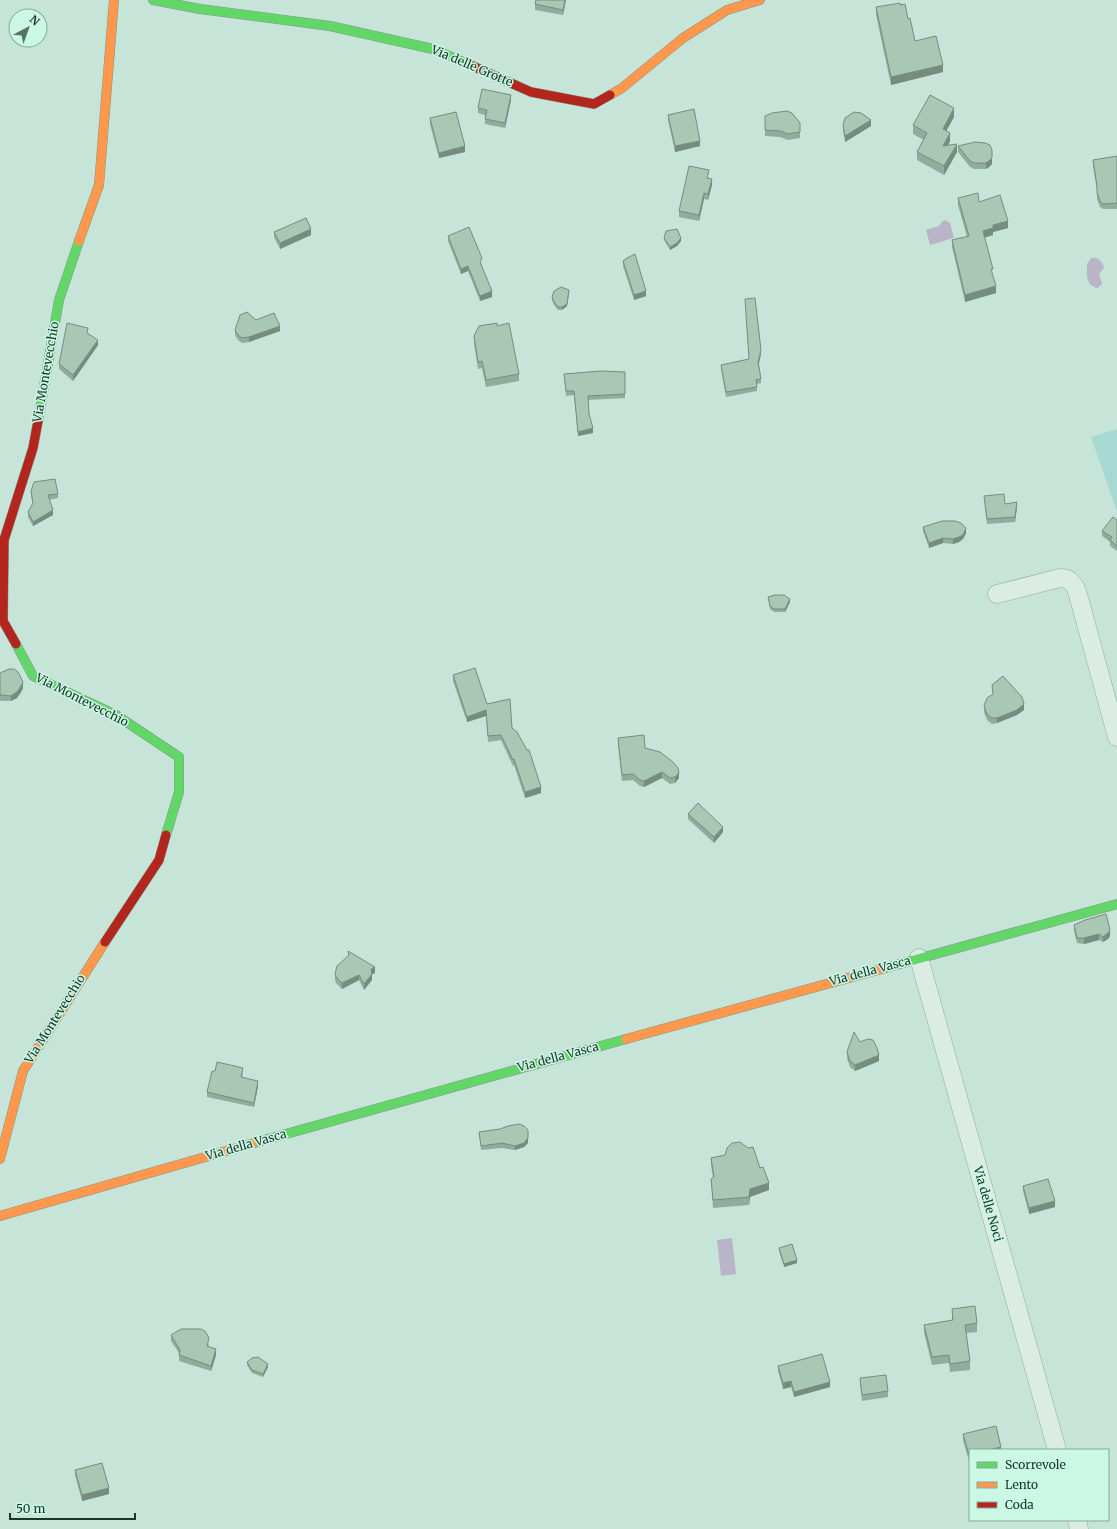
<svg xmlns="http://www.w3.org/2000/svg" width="1117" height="1529" font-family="Merriweather,serif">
<rect width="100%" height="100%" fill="#c7e4d8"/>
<polygon fill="#a8d8d2" points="1117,429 1117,512 1091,437"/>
<g fill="#b9b4c8">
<polygon points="944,220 947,221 950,223 954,238 930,245 926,230 939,226 941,223"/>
<path d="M1091 258C1098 257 1103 262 1104 268L1099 274 1102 284 1098 288C1085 286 1087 273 1087 264Z"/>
<polygon points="732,1238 736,1274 721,1276 717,1240"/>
</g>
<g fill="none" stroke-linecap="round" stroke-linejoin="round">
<defs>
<g id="street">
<path d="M997 594 1060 578C1070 578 1073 583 1077 591L1117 737"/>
<polyline points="919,958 1057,1450"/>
<polyline points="1077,1520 1079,1529"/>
</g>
<g id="fast">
<polyline points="153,0 200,9 330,26 433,49 466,63"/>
<polyline points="38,421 59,300 79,241"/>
<polyline points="16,644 33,676 116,715 179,757 179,792 166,835"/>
<polyline points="885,968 1117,904"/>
<polyline points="254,1143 626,1039"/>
</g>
<g id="slow">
<polyline points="610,95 622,88 683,38 727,10 760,0"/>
<polyline points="79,241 99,185 114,0"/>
<polyline points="626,1039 885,968"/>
<polyline points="0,1159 23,1071 105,942"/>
<polyline points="0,1216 254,1143"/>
</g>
<g id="jam">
<polyline points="466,63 531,92 594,104 610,95"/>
<polyline points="16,644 3,621 4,540 33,448 38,421"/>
<polyline points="105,942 159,860 166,835"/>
</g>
</defs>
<use href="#street" stroke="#91a89d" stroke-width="19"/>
<use href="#fast" stroke="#81988d" stroke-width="10"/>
<use href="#slow" stroke="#81988d" stroke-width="10"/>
<use href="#jam" stroke="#81988d" stroke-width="10"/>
<use href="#street" stroke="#daece4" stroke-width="18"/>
<use href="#fast" stroke="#63d668" stroke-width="9"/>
<use href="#slow" stroke="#ff974d" stroke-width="9"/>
<use href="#jam" stroke="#b3261e" stroke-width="9"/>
</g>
<g fill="#90ac9c">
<polygon points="536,0 566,0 563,15 535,10 535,4"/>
<polygon points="900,5 908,19 915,41 943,72 891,85 876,15 876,7"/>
<polygon points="511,100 505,128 485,124 485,115 478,113 478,108"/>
<polygon points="668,115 700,146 675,152 668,120"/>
<polygon points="954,117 946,130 950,141 948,145 957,152 944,175 917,160 917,152 924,140 913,134 913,125"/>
<polygon points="430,118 465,152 439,158 430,124"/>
<polygon points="800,123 800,138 788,140 780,137 765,136 765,130"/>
<polygon points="843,125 871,126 845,142 843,131"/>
<polygon points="958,146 992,156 992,164 989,167 986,169 974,169 970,167 958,152"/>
<polygon points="1117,156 1117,209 1103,209 1100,207 1097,199 1097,190 1093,166 1093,160"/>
<polygon points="709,176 708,178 712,185 708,200 704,199 699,221 679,217 679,211"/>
<polygon points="958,198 979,202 1008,228 993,232 993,235 984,238 996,293 965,302 952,247 952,240 967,237 958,205"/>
<polygon points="274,232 311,235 280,249 274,237"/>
<polygon points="448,236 482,264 481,265 492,297 480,301 468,271 461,274 448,241"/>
<polygon points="664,238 681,241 677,246 670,250 664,240"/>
<polygon points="623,261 646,296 634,300 623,266"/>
<polygon points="569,293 567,306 562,310 558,310 554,305 552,300 552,297"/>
<polygon points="256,320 280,331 249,342 242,343 238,340 235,335 235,330"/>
<polygon points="497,326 519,374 519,381 486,387 482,368 478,369 474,343 474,336"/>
<polygon points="88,333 98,345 73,381 59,369 59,364"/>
<polygon points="761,354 759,364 761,379 761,383 757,384 757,391 726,397 721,369 721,365 749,359"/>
<polygon points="625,372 625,398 588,400 589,414 593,433 578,436 574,395 566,396 564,374"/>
<polygon points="31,491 58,494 58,498 49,500 53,515 33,526 28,517 28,512 33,504 31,496"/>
<polygon points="984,496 1005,504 1017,507 1015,522 987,524"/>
<polygon points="1117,520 1117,551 1110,546 1110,542 1102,536 1102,531"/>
<polygon points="923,527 966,533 963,539 959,542 953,544 943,543 929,548 923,531"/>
<polygon points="768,597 790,602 785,612 774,612 770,609"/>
<polygon points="0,673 23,688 21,692 17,698 11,701 1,701 0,700"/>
<polygon points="453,675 487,704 512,728 541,793 525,798 514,765 513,766 501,740 488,742 486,716 467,722 453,681"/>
<polygon points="992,685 1024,710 1017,715 997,723 992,724 987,720 984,712 984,706 993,695"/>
<polygon points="618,738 645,748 679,778 675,783 670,784 662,778 644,787 640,786 633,780 622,781 618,744"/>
<polygon points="688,814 723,832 714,843 688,819"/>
<polygon points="1074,925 1110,936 1108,939 1103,942 1099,940 1084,944 1077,943 1074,931"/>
<polygon points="348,951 375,973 372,974 372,980 364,990 359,980 342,989 336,983 335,980 335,974 348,956"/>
<polygon points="847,1052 879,1061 855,1071 850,1067 847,1058"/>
<polygon points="215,1071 243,1073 242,1077 258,1086 254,1107 207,1097 207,1092"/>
<polygon points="500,1129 528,1143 524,1147 515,1150 502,1148 481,1150 479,1132"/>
<polygon points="711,1158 760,1168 769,1190 750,1197 749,1205 713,1208 711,1179 713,1178 711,1165"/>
<polygon points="1023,1186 1055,1207 1029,1214 1023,1191"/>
<polygon points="779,1248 797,1263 784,1267 779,1251"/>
<polygon points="952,1309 977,1323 977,1332 966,1333 970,1361 970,1370 950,1372 949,1363 932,1365 924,1333 924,1325 952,1320"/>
<polygon points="171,1335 209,1344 208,1346 216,1355 211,1371 179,1361 179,1353 171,1341"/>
<polygon points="247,1362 268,1367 263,1377 252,1373 247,1365"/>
<polygon points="778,1366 830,1387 794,1397 791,1387 783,1389 778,1371"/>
<polygon points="860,1378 888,1391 888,1397 862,1401 860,1384"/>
<polygon points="963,1434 1001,1450 970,1450 970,1461 969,1461 963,1440"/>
<polygon points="75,1470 109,1494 82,1501 75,1475"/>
</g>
<g fill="#768c7f">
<polygon points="565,0 566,0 563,15 563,10"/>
<polygon points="943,65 943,72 891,85 891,77"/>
<polygon points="511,95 511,100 505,128 505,123"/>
<polygon points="954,108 954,117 943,137 943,129"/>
<polygon points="871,120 871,126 845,142 845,136"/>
<polygon points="950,133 950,141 943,155 943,146"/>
<polygon points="700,141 700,146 675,152 675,146"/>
<polygon points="957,144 957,152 944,175 944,166"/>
<polygon points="465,146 465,152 439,158 439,153"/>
<polygon points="992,150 992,164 989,167 986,169 986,163"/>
<polygon points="712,179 712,185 708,200 708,194"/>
<polygon points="704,193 704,199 699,221 699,215"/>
<polygon points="1008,221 1008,228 993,232 993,235 983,238 983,231 993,225"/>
<polygon points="311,229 311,235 280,249 280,243"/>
<polygon points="681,238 681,241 677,246 670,250 670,247"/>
<polygon points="468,266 468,271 461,274 461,269"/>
<polygon points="996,286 996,293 965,302 965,295"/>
<polygon points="569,290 567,306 562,310 562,307"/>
<polygon points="492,291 492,297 480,301 480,296"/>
<polygon points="646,291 646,296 634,300 634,295"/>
<polygon points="280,326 280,331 249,342 249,337"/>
<polygon points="98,340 98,345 73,381 73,375"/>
<polygon points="761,350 761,354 758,366 758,362"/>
<polygon points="593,428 593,433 578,436 578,432"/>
<polygon points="1017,502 1017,507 1015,522 1015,517"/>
<polygon points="53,510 53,515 33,526 33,522"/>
<polygon points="966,528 966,533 963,539 959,542 953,544 953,539"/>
<polygon points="943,538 943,543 929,548 929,543"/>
<polygon points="790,599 790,602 785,612 785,609"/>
<polygon points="23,682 23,688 21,692 17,698 11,701 11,696"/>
<polygon points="1024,704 1024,710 1017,715 997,723 997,718"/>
<polygon points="486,710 486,716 467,722 467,717"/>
<polygon points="662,772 662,778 644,787 644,781"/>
<polygon points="679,773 679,778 675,783 675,777"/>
<polygon points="541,787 541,793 525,798 525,792"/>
<polygon points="723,827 723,832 714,843 714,837"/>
<polygon points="1110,930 1110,936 1108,939 1103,942 1103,937"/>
<polygon points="1099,934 1099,940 1084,944 1084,938"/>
<polygon points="375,967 375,973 371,975 371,969"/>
<polygon points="372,974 372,980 364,990 364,984"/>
<polygon points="359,975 359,980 342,989 342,983"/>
<polygon points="879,1055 879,1061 855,1071 855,1065"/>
<polygon points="258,1081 258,1086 254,1107 254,1103"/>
<polygon points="528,1130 528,1143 524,1147 515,1150 515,1146"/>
<polygon points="769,1183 769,1190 750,1197 749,1205 749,1197 750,1189"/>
<polygon points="1055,1201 1055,1207 1029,1214 1029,1208"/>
<polygon points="797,1260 797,1263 784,1267 784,1264"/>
<polygon points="216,1349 216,1355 211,1371 211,1366"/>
<polygon points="268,1364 268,1367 263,1377 263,1374"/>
<polygon points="791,1381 791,1387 783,1389 783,1383"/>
<polygon points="830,1382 830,1387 794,1397 794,1392"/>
<polygon points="1001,1447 1001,1450 989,1450"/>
<rect x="969" y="1455" width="1" height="6"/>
<polygon points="109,1488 109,1494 82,1501 82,1495"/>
</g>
<g fill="#a8c8b5" stroke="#768c7f">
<polygon points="536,0 565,0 563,10 535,4"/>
<polygon points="900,3 900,5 905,4 908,19 910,18 915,41 936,36 943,65 891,77 876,7"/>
<polygon points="482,89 511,95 505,123 485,119 487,110 478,108"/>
<polygon points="930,95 954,108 943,129 950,133 943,146 957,144 944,166 917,152 927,133 913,125"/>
<polygon points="694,109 700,141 675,146 668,115"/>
<polygon points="787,111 792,113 800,123 800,132 788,134 780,131 765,130 765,116 772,113"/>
<polygon points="456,112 465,146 439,153 430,118"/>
<polygon points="854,112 861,113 871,120 845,136 843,125 845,118"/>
<polygon points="975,142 985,143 990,145 992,150 992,158 989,161 986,163 974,163 970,161 958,146"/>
<polygon points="1117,156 1117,203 1103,204 1100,201 1097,193 1097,186 1093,160"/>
<polygon points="689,166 709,170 707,178 712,179 708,194 704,193 699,215 679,211"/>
<polygon points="978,193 979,202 1000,195 1008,221 993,225 993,228 983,231 993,269 991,269 996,286 965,295 952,240 969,236 958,198"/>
<polygon points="306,218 311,229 280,243 274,232"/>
<polygon points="469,227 482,258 480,262 492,291 480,296 468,266 461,269 448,236"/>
<polygon points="677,229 681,238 677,243 670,247 664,238 666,231"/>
<polygon points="635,254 646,291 634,295 623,261 627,258"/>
<polygon points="561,287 569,290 567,304 562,307 558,307 554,302 552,297 554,291"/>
<polygon points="755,298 761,350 758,362 761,379 756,380 757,387 726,392 721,365 749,359 745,299"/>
<polygon points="247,312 256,320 274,313 280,326 249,337 242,338 238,335 235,330 240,315"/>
<polygon points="67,323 88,328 87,333 98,340 73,375 59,364"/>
<polygon points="497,323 497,326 509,323 519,374 486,380 482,361 478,362 474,336 479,326"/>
<polygon points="601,371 625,372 625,394 588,396 589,414 593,428 578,432 574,391 566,391 564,374"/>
<polygon points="55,479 58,494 48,495 53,510 33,522 28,512 33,503 31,491 34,482"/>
<polygon points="1004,494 1005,504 1017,502 1015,517 987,519 984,496"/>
<polygon points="1113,517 1117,520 1117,546 1110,540 1112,537 1102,531"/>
<polygon points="942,521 955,521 961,523 966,528 963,535 959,537 953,539 943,538 929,543 923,527"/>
<polygon points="775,595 784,595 790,599 785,609 774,609 770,606 768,597"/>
<polygon points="475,668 487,704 510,699 512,728 517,732 527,750 529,750 541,787 525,792 514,759 513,760 501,735 488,736 486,710 467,717 453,675"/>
<polygon points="9,669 14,669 18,672 23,682 21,686 17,692 11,696 1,695 0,695 0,673"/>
<polygon points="1003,676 1022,697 1024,704 1017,710 997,718 992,718 987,714 984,706 987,698 993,694 992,685"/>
<polygon points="644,735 645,748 660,752 673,762 678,768 679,773 675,777 670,778 662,772 644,781 640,780 633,774 622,775 618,738"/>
<polygon points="698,803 723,827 714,837 688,814"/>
<polygon points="1106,914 1110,930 1108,933 1103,937 1099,934 1084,938 1077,938 1074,925 1085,920"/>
<polygon points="348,951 375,967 371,969 372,974 364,984 359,975 342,983 336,977 335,974 337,966 349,955"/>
<polygon points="854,1032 860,1042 868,1039 873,1040 877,1048 879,1055 855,1065 850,1061 847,1052"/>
<polygon points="217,1062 243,1068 241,1077 258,1081 254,1103 207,1092 212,1071 215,1071"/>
<polygon points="519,1124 524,1126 528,1130 528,1138 524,1143 515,1146 502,1143 481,1146 479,1132 500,1129 508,1126"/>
<polygon points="740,1142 748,1148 753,1147 760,1168 763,1167 769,1183 750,1189 749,1197 713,1200 711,1179 714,1177 711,1158 725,1155 727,1148 732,1143"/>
<polygon points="1048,1179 1055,1201 1029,1208 1023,1186"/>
<polygon points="792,1244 797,1260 784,1264 779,1248"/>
<polygon points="975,1306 977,1323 965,1325 970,1361 950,1364 949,1355 932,1357 924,1325 953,1320 952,1309"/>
<polygon points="181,1329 201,1329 205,1331 209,1338 207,1346 216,1349 211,1366 179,1355 180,1350 171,1335"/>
<polygon points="822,1354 830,1382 794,1392 791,1381 783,1383 778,1366"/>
<polygon points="258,1357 268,1364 263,1374 252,1370 247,1362 252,1358"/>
<polygon points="886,1375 888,1391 862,1395 860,1378"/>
<polygon points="996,1426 1001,1447 989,1450 970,1450 970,1455 969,1455 963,1434"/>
<polygon points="102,1463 109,1488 82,1495 75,1470"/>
</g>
<g text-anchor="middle" stroke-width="3" stroke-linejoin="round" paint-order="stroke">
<g font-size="12" fill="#1a3624" stroke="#cbf7e5">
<text transform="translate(472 66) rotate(23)" y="4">Via delle Grotte</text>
<text transform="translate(46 372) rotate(-80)" y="4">Via Montevecchio</text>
<text transform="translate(82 700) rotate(27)" y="4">Via Montevecchio</text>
<text transform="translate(870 971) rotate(-15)" y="4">Via della Vasca</text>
<text transform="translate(55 1019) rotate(-58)" y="4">Via Montevecchio</text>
<text transform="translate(558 1057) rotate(-15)" y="4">Via della Vasca</text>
<text transform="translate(246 1145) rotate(-16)" y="4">Via della Vasca</text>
<text transform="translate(988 1204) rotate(74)" y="4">Via delle Noci</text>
</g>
</g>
<rect x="969" y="1449" width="140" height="72" fill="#cbf7e5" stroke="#84aa98"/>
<rect x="977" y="1462" width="20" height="6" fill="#63d668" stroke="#84aa98"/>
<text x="1005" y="1469" font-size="12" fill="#1a3624">Scorrevole</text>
<rect x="977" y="1482" width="20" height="6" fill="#ff974d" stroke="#84aa98"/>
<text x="1005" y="1489" font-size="12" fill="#1a3624">Lento</text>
<rect x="977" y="1502" width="20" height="6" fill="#b3261e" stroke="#84aa98"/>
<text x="1005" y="1509" font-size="12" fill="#1a3624">Coda</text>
<g transform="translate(28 28) rotate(41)"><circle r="19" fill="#cbf7e5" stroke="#84aa98"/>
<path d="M0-3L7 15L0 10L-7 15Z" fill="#577363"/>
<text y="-6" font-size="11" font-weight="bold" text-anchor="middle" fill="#1a3624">N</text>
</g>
<path d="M10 1513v6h125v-6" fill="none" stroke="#1a3624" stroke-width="2"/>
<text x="16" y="1513" font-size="12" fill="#1a3624" stroke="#cbf7e5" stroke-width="3" paint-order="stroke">50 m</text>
</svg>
